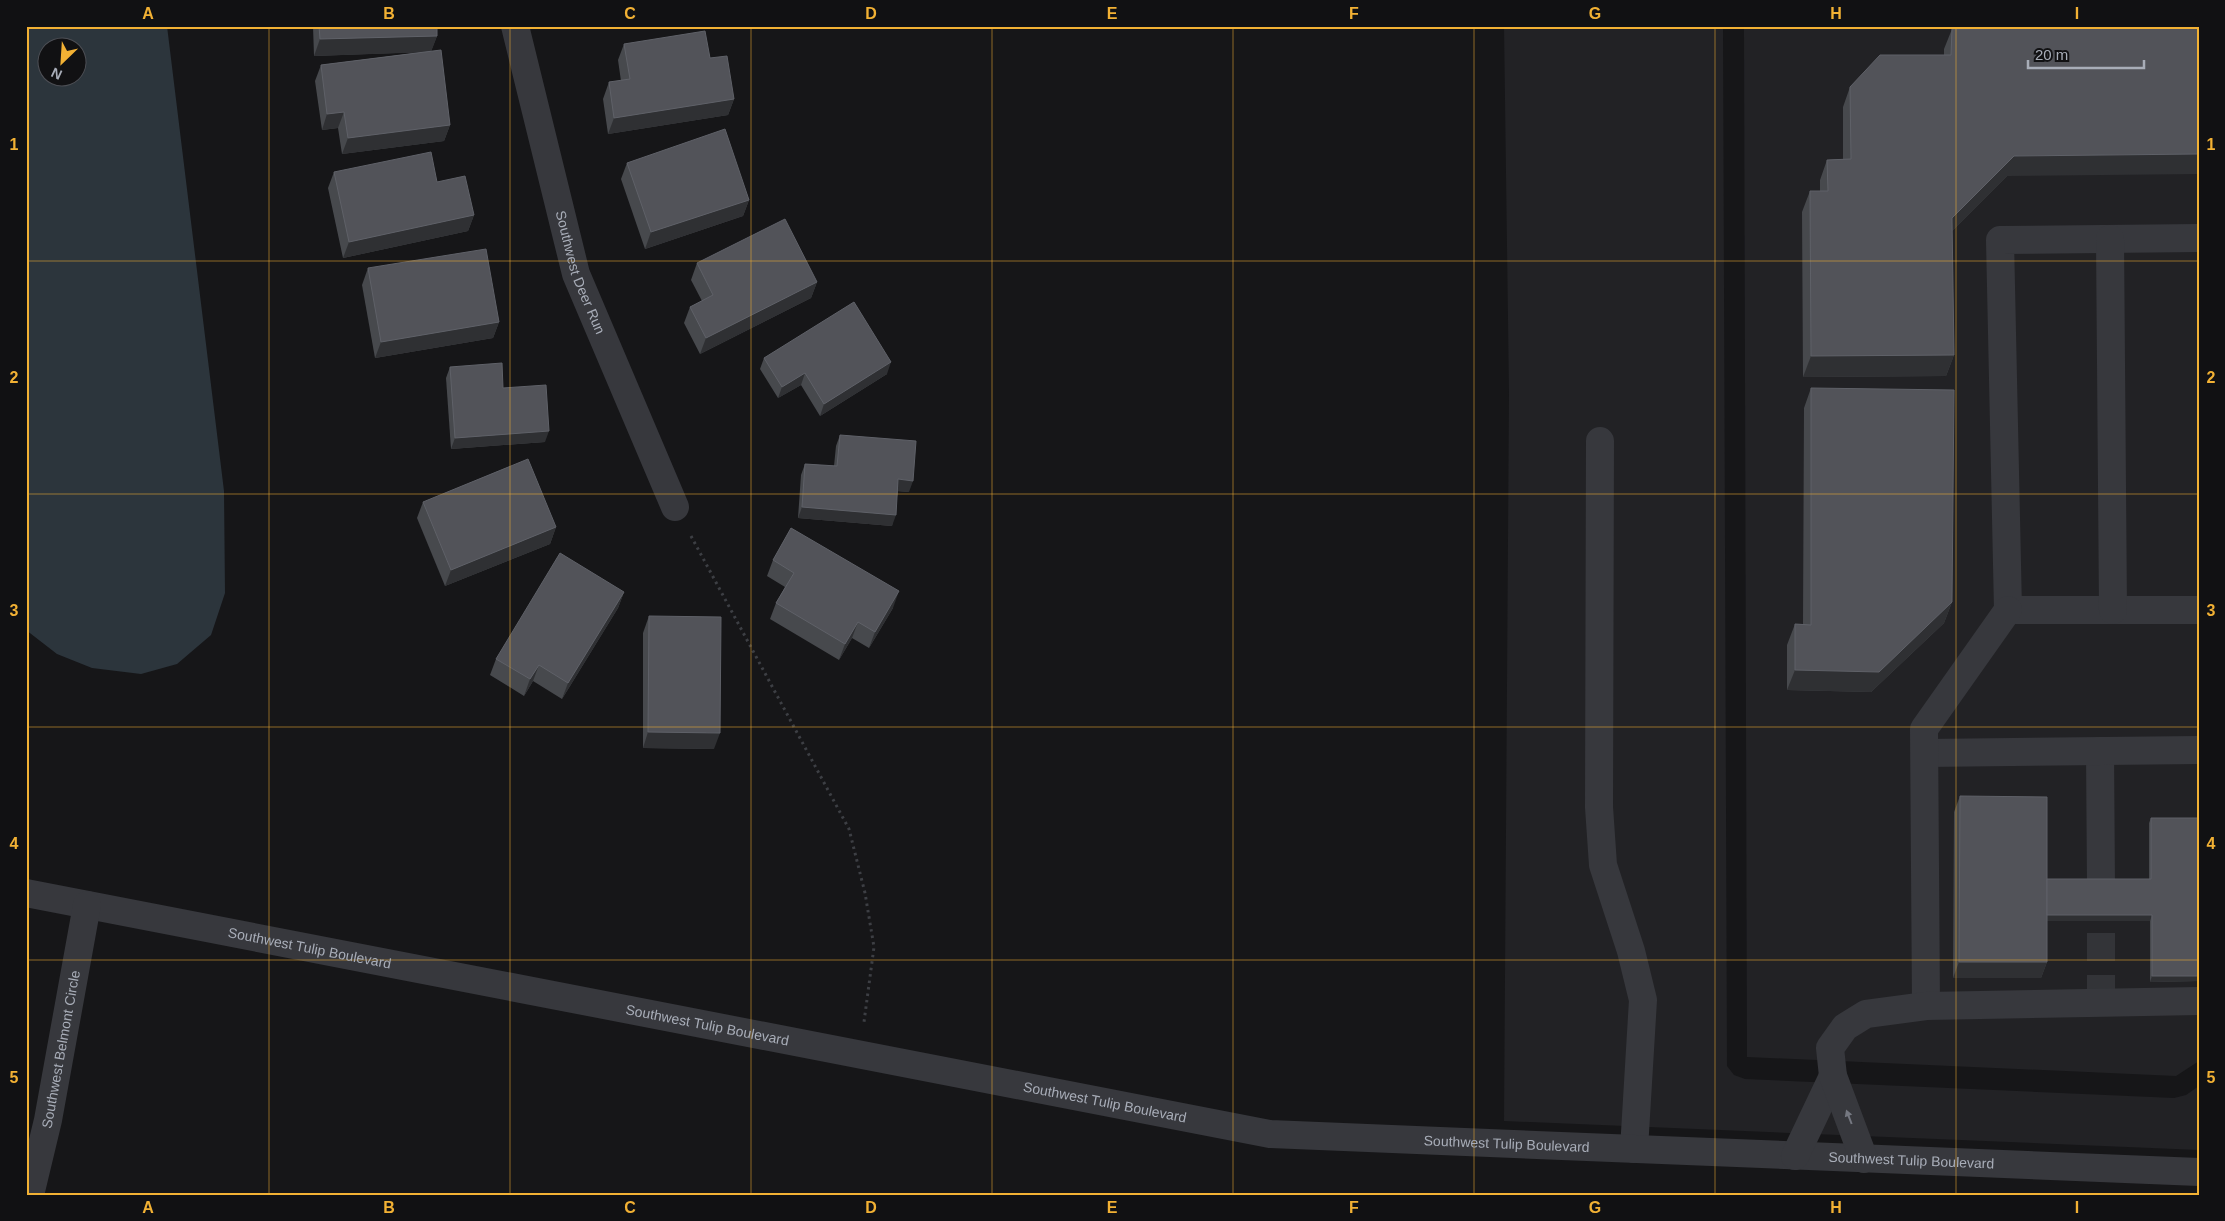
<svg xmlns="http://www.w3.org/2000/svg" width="2225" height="1221" font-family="Arial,sans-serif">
<rect width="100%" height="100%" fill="#161618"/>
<g fill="#222225">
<polygon points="1504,26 1723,26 1727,1066 1734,1075 1745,1079 2174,1098 2186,1095 2199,1086 2199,1150 1504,1121 1509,393"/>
<polygon points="1744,26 2199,26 2199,1061 2176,1076 1747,1057"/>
</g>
<path fill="#2c353c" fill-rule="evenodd" d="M26 26H167L224 491 225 593 211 635 177 664 141 674 92 668 57 654 26 630ZM48 48H78V78H48Z"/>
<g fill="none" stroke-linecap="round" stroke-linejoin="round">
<polyline stroke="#333438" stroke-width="28" stroke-dasharray="28 14" stroke-linecap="butt" points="2101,1003 2101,885"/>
<polyline stroke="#3d3f44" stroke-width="3" stroke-dasharray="2.5 4" stroke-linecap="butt" points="691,536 849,829 865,893 874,947 864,1022"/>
<g stroke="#37383d" stroke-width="28">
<path id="s1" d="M515 26 576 274 675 507"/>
<polyline points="2199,238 2000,240 2008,610 2199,610"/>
<polyline points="2110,239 2113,610"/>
<polyline points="1600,441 1599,807 1603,865 1631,951 1643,1000 1634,1149"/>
<polyline points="2100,751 2101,885"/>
<polyline points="1925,753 2199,750"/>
<path id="s2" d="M26 893 1270 1134 2199 1172"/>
<polyline points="1926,1006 1924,729 2008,610"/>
<polyline points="1795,1156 1833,1076"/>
<polyline points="1864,1159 1833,1076 1830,1048 1845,1027 1866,1014 1926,1006 2199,1001"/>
<path id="s3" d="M30 1195 48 1120 87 905"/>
</g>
</g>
<g fill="#47494d">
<polygon points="313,26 437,26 437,36 431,51 450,125 444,141 342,154 338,128 322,130 315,81 321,65 423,52 314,56"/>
<polygon points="1952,29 2007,176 1952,231 1954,355 1946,376 1803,377 1802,212 1810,191 1820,191 1820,180 1827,160 1843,159 1843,107 1850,87 1944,55 1944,49"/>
<polygon points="624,44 710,58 734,99 728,115 608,134 603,99 609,82 621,81 618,60"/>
<polygon points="627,163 749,200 743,216 645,249 621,179"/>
<polygon points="334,172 474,215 468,231 343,258 328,188"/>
<polygon points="697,263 817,282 811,298 700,354 684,323 690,307 702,301 691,280"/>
<polygon points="368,268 499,322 493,338 375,358 362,285"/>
<polygon points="764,358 887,374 820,416 801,385 778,398 760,369"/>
<polygon points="450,367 503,388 545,442 451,449 446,378"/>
<polygon points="1811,388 1952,602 1944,623 1871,692 1787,690 1787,645 1795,624 1803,624 1804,408"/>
<polygon points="840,435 909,492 898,491 892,526 798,518 801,475 805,464 834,466 836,446"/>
<polygon points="423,502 556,527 550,544 445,586 417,518"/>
<polygon points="773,560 893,608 869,648 852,638 839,660 770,619 776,603 785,587 767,576"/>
<polygon points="624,592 618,608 562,699 533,681 524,696 490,675 496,659"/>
<polygon points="649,616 714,749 643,748 643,633"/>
<polygon points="1960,796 2047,879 2149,879 2149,823 2151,818 2199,818 2199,981 2150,982 2150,921 2047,921 2047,962 2041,978 1953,978 1954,812"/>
</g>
<g fill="#2f3033">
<polygon points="437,36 431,52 314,56 320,39"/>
<polygon points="734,99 728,115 608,134 614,118"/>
<polygon points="344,112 338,128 322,130 327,114"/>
<polygon points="450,125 444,141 342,154 348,138"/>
<polygon points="2199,154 2199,174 2007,176 1944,239 1952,218 2014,156"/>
<polygon points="749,200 743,216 645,249 651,232"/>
<polygon points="474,215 468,231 343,258 349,242"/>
<polygon points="817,282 811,298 700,354 706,338"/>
<polygon points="499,322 493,338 375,358 381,342"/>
<polygon points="1954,355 1946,376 1803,377 1811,356"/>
<polygon points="891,362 887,374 820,416 824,404"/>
<polygon points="805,373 801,385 778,398 782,387"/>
<polygon points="549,431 545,442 451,449 455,438"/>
<polygon points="898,479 913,481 909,492 894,491"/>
<polygon points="802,507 896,515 892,526 798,518"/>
<polygon points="556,527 550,544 445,586 451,570"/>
<polygon points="899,591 893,608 869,648 875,632"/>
<polygon points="624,592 618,608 562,699 568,683"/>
<polygon points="1952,602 1944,623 1871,692 1787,690 1795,670"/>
<polygon points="858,622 852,638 839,660 845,644"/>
<polygon points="539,665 533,681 524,696 530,679"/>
<polygon points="648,732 720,733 714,749 643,748"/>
<polygon points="2042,915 2152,915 2150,921 2040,921"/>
<polygon points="1959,962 2047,962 2041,978 1953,978"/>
<polygon points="2152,976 2199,976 2199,981 2150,982"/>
</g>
<g fill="#525359" stroke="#5f6168">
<polygon points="319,26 437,26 437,36 320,39"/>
<polygon points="2199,27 2199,154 2014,156 1952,218 1954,355 1811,356 1810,191 1828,191 1827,160 1851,159 1850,87 1880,55 1951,55 1952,29"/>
<polygon points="705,31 710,58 727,56 734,99 614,118 609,82 630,79 624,44"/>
<polygon points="441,50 450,125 348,138 344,112 327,114 321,65"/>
<polygon points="725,129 749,200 651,232 627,163"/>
<polygon points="431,152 437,182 465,176 474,215 349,242 334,172"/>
<polygon points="785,219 817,282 706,338 690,307 713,295 697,263"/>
<polygon points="486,249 499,322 381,342 368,268"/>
<polygon points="854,302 891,362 824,404 805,373 782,387 764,358"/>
<polygon points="502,363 503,388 546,385 549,431 455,438 450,367"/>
<polygon points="1811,388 1954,390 1952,602 1879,672 1795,670 1795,624 1811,625"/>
<polygon points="840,435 916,441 913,481 898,479 896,515 802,507 805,464 837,466"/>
<polygon points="528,459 556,527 451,570 423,502"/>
<polygon points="791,528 899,591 875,632 858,622 845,644 776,603 794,573 773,560"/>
<polygon points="560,553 624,592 568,683 539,665 530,679 496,659"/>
<polygon points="649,616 721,617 720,733 648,732"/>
<polygon points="1960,796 2047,797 2047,962 1959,962"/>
<polygon points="2151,818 2199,818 2199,976 2152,976 2152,915 2047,915 2047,879 2151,879"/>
</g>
<defs><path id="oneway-solid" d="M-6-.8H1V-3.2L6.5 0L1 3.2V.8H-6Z" transform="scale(1.25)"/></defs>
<use fill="#757881" href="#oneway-solid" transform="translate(1849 1117) rotate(-111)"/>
<path fill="none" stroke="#f2b134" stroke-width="1" stroke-opacity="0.55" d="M269 26V1195M510 26V1195M751 26V1195M992 26V1195M1233 26V1195M1474 26V1195M1715 26V1195M1956 26V1195M26 261H2199M26 494H2199M26 727H2199M26 960H2199"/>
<g text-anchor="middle" stroke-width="4" stroke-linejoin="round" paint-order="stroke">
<g font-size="14" fill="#a8adb8" stroke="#111113">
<text dy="5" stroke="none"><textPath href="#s1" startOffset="255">Southwest Deer Run</textPath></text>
<text dy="5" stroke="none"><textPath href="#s2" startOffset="289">Southwest Tulip Boulevard</textPath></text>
<text dy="5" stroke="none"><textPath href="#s2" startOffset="694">Southwest Tulip Boulevard</textPath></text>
<text dy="5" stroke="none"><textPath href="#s3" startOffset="149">Southwest Belmont Circle</textPath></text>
<text dy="5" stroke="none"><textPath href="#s2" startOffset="1099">Southwest Tulip Boulevard</textPath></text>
<text dy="5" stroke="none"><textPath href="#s2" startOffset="1504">Southwest Tulip Boulevard</textPath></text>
<text dy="5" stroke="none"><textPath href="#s2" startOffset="1909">Southwest Tulip Boulevard</textPath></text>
</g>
</g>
<rect width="2225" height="1221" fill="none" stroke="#111113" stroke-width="55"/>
<g transform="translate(62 62) rotate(205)"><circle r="24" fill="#111113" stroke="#4d4f55"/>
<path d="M0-4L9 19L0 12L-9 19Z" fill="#f2b134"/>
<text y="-8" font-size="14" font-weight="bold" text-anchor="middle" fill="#a8adb8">N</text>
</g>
<path d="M2028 60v8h116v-8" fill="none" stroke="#a8adb8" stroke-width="2.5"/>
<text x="2035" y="60" font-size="15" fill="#a8adb8" stroke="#111113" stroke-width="4" paint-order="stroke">20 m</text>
<rect x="28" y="28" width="2170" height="1166" fill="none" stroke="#f2b134" stroke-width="2"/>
<g font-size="16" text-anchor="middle" font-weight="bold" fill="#f2b134">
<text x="148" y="19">A</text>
<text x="389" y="19">B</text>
<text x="630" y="19">C</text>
<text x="871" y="19">D</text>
<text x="1112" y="19">E</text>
<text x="1354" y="19">F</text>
<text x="1595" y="19">G</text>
<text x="1836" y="19">H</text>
<text x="2077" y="19">I</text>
<text x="14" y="150">1</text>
<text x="2211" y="150">1</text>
<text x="14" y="383">2</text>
<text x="2211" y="383">2</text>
<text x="14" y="616">3</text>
<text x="2211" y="616">3</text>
<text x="14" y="849">4</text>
<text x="2211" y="849">4</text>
<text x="14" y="1083">5</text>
<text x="2211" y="1083">5</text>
<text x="148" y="1213">A</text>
<text x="389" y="1213">B</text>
<text x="630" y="1213">C</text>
<text x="871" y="1213">D</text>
<text x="1112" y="1213">E</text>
<text x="1354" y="1213">F</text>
<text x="1595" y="1213">G</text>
<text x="1836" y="1213">H</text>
<text x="2077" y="1213">I</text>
</g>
</svg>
